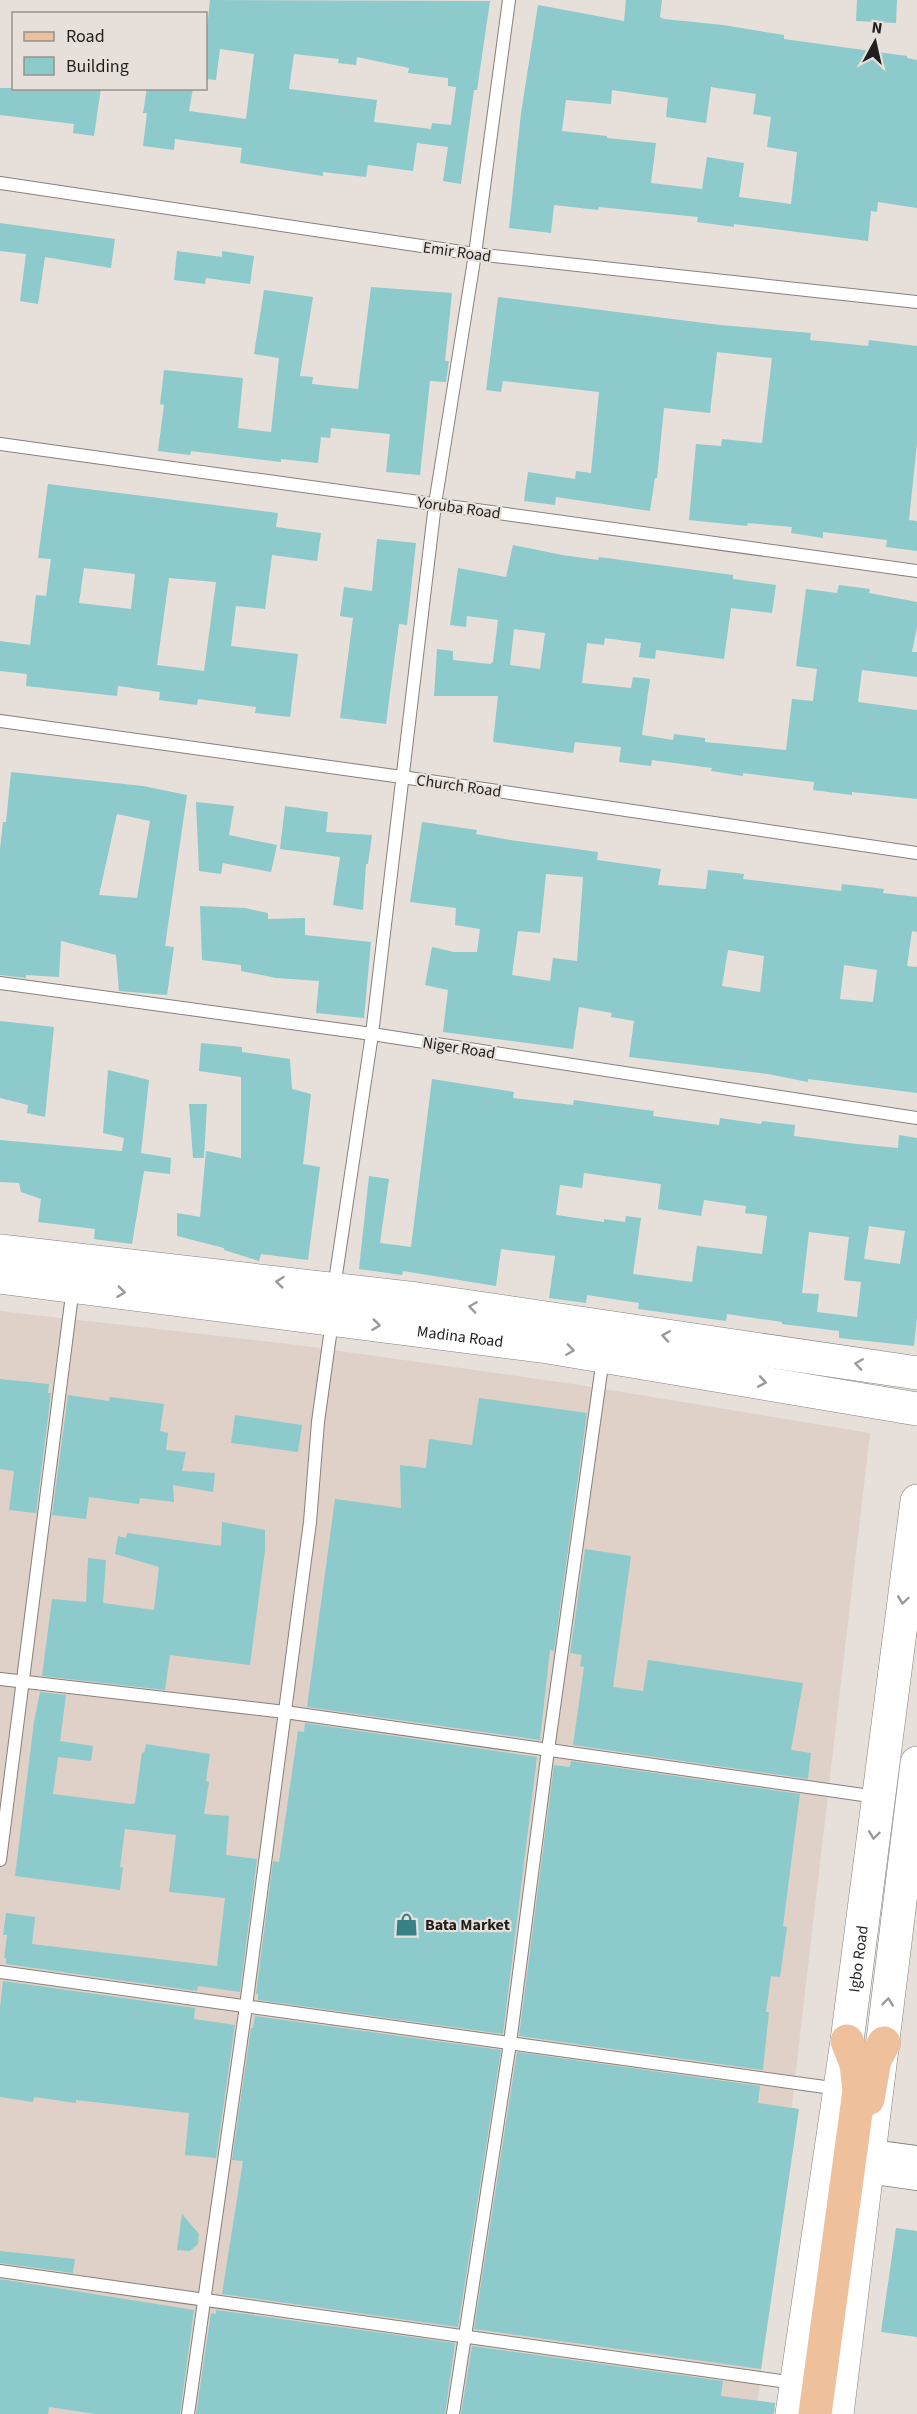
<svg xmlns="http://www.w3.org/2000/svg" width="917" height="2414" font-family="'Source Sans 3',sans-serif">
<rect width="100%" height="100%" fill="#e6dfda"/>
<polygon fill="#dfd1c8" points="0,1311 297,1345 573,1384 870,1433 756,2414 0,2414"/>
<g fill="#8ccacc" fill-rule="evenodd">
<path d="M210 0 490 1 477 90H474L461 184 443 181 448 147 417 143 413 171 368 165 366 177 323 172V176L240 163 242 148 175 139 174 150 143 146 147 113H143L147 88H193L189 111 246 119 254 54 220 49 216 80 206 79V38ZM294 54 339 59 338 63 356 65 357 57 409 68 408 73 448 78V86L456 87 451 125 432 123 431 129 374 122 377 100 289 89Z"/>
<path d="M626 0H662L660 17 664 19 723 25 784 35V39L907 56V58L917 60V208L878 202 877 212 871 211 868 241 734 224V227L697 222 698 217 599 207 598 210 554 205 551 233 509 228 521 113 538 5 624 21ZM711 87 756 94 753 114 771 117 767 147 797 152 791 204 739 197 744 163 707 157 702 189 651 183 656 143 607 138V136L562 131 566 100 611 104 612 90 668 98 666 117 706 123Z"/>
<polygon points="857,0 897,0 896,23 856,21"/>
<polygon points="0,88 101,88 94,136 73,133 74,124 0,115"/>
<polygon points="0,223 115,239 111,268 45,257 38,304 20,301 26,254 0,251"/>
<polygon points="177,251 222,257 222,251 254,256 250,284 206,278 205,284 174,280"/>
<polygon points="371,287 452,293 445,361 449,361 446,382 430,381 420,475 386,472 390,434 331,428 330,438 321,437 318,463 281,459 281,462 191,451 190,455 158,451 164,405 160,404 164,370 243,378 238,428 271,432 279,358 254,354 264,290 313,297 300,376 313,377 312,384 358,389"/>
<polygon points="498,297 720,325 811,333 810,340 868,346 869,340 917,346 917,443 909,520 917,521 917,551 886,547 887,540 823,532 823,538 791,533 792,527 748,523 747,526 689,520 696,444 721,446 722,439 762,443 772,358 717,352 710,413 664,408 657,478 655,478 650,511 556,497 555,505 524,501 528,472 575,479 576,471 591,473 599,392 503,381 501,392 486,390"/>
<path d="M48 484 278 513 276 527 321 533 317 561 272 555 265 609 236 606 231 646 298 654 290 717 255 713 256 707 198 699 197 705 159 700 160 692 118 686 117 696 26 686 27 674 0 671V641L30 645 36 595 46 596 51 559 38 558ZM84 568 135 574 131 609 79 603ZM169 578 216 582 204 671 157 665Z"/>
<polygon points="377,539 416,543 407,625 399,624 386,724 340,718 353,618 340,616 344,587 372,591"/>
<path d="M513 545 562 555 598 560 599 557 733 575V579L776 585 772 613 731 608 724 659 656 650 655 659 639 657 641 643 605 638 604 645 587 643 582 683 631 688 633 677 650 679 642 735 673 740 674 734 705 738V742L786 750 792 699 813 701 817 669 796 666 806 589 837 593 839 585 870 589 869 593 917 602V627L912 652H917V677L862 670 858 702 917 710V799L852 792V795L813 790 814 782 743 773V776L711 771 712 768 652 760 651 766 619 762 621 747 575 742 573 753 493 742 498 696H434L437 649 453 651V660L490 664 493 662 498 620 467 616 466 627 450 625 458 568 506 577ZM514 629 545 633 540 669 510 665Z"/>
<path d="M11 772 143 786 187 795 165 946 174 947 167 995 119 991 116 955 61 941 59 977 26 975V978L0 975V849L3 822H6ZM117 814 150 821 137 898 99 895Z"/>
<polygon points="196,802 234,806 229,835 277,845 271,872 223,863 221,874 199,871"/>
<polygon points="285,806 328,812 326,832 372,835 368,864 366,864 363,910 333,905 340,857 280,849"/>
<path d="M422 822 477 830 476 834 510 840 598 852 597 860 661 869 658 885 706 889 708 870 744 874 743 879 841 891 842 884 884 889 883 893 917 897V932L912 931 907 966 917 967V1093L808 1079V1082L768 1074 629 1057 634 1021 611 1017 612 1013 579 1007 573 1049 443 1032 448 990 425 985 432 947 454 952H477L480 929 455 925 456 908 410 902ZM546 874 583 877 577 961 553 958 550 981 512 975 518 931 540 933ZM728 950 764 956 760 992 722 986ZM844 965 877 970 873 1002 840 999Z"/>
<polygon points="200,906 245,908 268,913 268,919 305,918 305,935 371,942 364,1018 316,1013 319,981 276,978 241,971 241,965 202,960"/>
<polygon points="0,1021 54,1027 45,1117 27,1113 28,1105 0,1098"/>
<polygon points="201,1043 242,1047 242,1052 290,1059 292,1089 311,1094 303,1164 320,1167 308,1260 261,1254 259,1261 224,1250 224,1248 177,1236 177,1213 200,1217 206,1151 241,1158 241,1077 199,1071"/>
<polygon points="108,1070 149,1080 141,1153 171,1158 170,1174 144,1171 132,1244 94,1239 95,1229 38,1222 41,1199 21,1192 19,1183 0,1182 0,1140 122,1151 124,1138 103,1133"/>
<path d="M432 1079 514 1092 513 1098 573 1105 574 1100 616 1106 654 1111 653 1116 719 1125 720 1118 761 1124 762 1121 795 1125 794 1136 857 1144 898 1148 899 1135 917 1138V1318L914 1346 839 1338V1331L782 1324V1322L727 1314 726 1321 638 1309 639 1303 587 1295 586 1303 549 1298 555 1256 501 1249 496 1286 403 1271 402 1275 359 1269 369 1176 389 1179 380 1243 411 1247ZM584 1173 661 1184 658 1209 701 1216 704 1200 746 1206 745 1213 767 1216 762 1254 697 1246 692 1282 633 1274 641 1218 626 1216 625 1222 604 1219V1222L556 1215 560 1185 582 1188ZM869 1226 905 1231 900 1264 864 1259ZM809 1232 849 1237 844 1280 861 1282 857 1317 817 1312 819 1294 802 1293Z"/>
<polygon points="189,1104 207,1104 204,1158 193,1158"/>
<polygon points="0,1379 49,1384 48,1393 51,1393 36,1513 9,1510 14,1471 0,1469"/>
<polygon points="68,1395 109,1401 110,1397 164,1404 160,1431 168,1433 166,1450 186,1452 182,1471 215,1473 213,1492 173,1485 174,1502 140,1498 139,1504 89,1497 86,1519 52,1515"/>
<polygon points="479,1398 587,1413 554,1651 550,1650 540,1740 307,1707 335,1499 401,1508 400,1465 426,1468 429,1439 472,1445"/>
<polygon points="235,1415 302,1425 298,1452 231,1443"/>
<polygon points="222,1522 265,1530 265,1550 250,1665 170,1655 165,1690 42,1676 52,1599 86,1602 88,1558 106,1560 103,1603 154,1610 159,1567 115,1554 118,1536 126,1538 127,1533 221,1546"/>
<polygon points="585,1549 631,1556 613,1687 643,1691 648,1660 803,1683 791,1750 811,1753 808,1779 573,1745 584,1667 580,1666 582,1655 570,1653"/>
<polygon points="40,1692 66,1695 60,1741 93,1746 91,1761 58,1757 53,1794 131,1804 135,1803 142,1752 144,1753 146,1744 210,1754 206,1781 209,1782 204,1814 229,1816 226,1855 257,1859 240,1992 198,1986 197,1991 6,1964 6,1958 4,1958 7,1935 3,1935 6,1913 35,1917 32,1944 217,1966 225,1898 169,1892 176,1835 125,1829 120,1867 123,1867 120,1890 15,1876 34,1722"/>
<polygon points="305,1723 537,1757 503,2034 258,2000 258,1994 256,1994 273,1861 279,1862 298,1731 304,1732"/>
<polygon points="571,1761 800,1794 783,1926 787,1927 780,1977 771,1976 766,2012 769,2012 763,2070 519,2036 554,1765 570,1767"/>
<polygon points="3,1981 195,2008 194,2019 235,2025 216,2158 185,2155 189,2113 76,2100 76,2103 34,2097 33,2102 0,2097 0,2008"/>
<polygon points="255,2016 501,2050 458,2327 222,2294 243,2161 232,2160 251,2028 253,2028"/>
<polygon points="517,2052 760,2086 758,2103 799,2109 761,2369 474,2329"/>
<polygon points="182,2214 199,2234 198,2244 190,2251 177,2250"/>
<polygon points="896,2228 917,2231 917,2337 881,2332"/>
<polygon points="0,2251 75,2259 73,2273 0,2263"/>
<polygon points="0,2279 194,2310 180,2414 96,2414 49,2407 48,2414 0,2414"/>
<polygon points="216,2310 455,2343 445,2414 196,2414 211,2313 216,2314"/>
<polygon points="472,2346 723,2381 721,2396 775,2403 774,2414 461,2414"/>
</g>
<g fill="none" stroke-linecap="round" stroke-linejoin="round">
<defs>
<g id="lane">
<polyline points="0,183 475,254 917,302"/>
<polyline points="0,444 917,571"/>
<polyline points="0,721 402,777 917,853"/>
<polyline points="0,983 372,1034 917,1118"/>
<polyline points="334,1288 372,1034 435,504 475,254 509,0"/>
<polyline points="0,1679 285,1712 877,1797"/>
<polyline points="0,1860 73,1287"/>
<polyline points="0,1972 839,2089"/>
<polyline points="0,2271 795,2383"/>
<polyline points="188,2414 246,2006 310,1522 318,1422 332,1321"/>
<polyline points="453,2414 510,2043 548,1750 603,1358"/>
</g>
<g id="street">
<polyline points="871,2152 917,2158"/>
<polyline points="868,2171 917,2178"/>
</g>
<g id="secondary">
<polyline points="0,1251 417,1299 917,1373"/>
<path id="s1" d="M0 1277 548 1347 917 1409"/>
<path id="s2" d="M792 2414 847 2041 917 1501"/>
<polyline points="837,2414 917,1763"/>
</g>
<g id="primary">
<polyline points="868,2099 875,2060 884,2043"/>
<polyline points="815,2414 859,2091 856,2064 847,2041"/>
</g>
</defs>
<use href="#lane" stroke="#86807b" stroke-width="14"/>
<use href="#street" stroke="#86807b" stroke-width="26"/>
<use href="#secondary" stroke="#86807b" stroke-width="34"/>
<use href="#primary" stroke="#bcbcbb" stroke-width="34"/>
<use href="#lane" stroke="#fff" stroke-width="12"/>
<use href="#street" stroke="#fff" stroke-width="24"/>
<use href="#secondary" stroke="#fff" stroke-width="33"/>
<use href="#primary" stroke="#eec09c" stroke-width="33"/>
</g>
<defs><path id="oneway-chevron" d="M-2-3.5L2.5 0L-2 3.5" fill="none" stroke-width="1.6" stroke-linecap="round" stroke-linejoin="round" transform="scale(1.5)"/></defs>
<g stroke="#9b9a99">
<use href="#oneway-chevron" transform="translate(280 1282) rotate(-174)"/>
<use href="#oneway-chevron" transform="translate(121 1292) rotate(7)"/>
<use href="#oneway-chevron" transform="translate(473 1307) rotate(-172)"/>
<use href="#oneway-chevron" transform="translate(376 1325) rotate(7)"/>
<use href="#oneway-chevron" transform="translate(666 1336) rotate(-171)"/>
<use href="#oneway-chevron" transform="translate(570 1350) rotate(8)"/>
<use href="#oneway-chevron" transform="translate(859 1364) rotate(-172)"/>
<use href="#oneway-chevron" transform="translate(762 1382) rotate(10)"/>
<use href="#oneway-chevron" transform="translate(903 1600) rotate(98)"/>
<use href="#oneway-chevron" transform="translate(874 1835) rotate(97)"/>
<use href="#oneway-chevron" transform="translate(888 2002) rotate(-84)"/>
</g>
<defs>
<symbol id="shop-bare" viewBox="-9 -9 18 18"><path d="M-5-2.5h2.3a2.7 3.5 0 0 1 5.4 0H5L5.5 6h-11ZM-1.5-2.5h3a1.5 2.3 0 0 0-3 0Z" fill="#388184" stroke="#e6dfda" stroke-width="2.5" paint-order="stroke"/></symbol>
</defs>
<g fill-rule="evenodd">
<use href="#shop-bare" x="390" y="1908" width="33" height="33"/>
</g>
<g text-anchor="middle" stroke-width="4.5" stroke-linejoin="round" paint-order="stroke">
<g font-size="16" fill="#211f1d" stroke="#e6dfda">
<text transform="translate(457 251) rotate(8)" y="6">Emir Road</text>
<text transform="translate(459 507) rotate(8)" y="6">Yoruba Road</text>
<text transform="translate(459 785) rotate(8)" y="6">Church Road</text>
<text transform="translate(459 1047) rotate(9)" y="6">Niger Road</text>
<text dy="6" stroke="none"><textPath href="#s1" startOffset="464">Madina Road</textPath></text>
<text dy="6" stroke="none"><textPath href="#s2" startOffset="460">Igbo Road</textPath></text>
</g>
<g font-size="16" font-weight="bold" fill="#211f1d" stroke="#e6dfda" text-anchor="start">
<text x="425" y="1930">Bata Market</text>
</g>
</g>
<rect x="12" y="12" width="195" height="78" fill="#e6dfda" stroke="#97928e" stroke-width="1.5"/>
<rect x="24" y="32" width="30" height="9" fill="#eec09c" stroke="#97928e" stroke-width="1.5"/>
<text x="66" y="42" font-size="18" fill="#211f1d">Road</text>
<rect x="24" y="57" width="30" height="18" fill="#8ccacc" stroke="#97928e" stroke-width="1.5"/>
<text x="66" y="72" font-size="18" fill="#211f1d">Building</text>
<g transform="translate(875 42) rotate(8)" stroke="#e6dfda" stroke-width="4.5" paint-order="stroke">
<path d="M0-4.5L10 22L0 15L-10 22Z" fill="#211f1d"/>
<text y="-9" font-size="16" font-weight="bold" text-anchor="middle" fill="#211f1d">N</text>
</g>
</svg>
